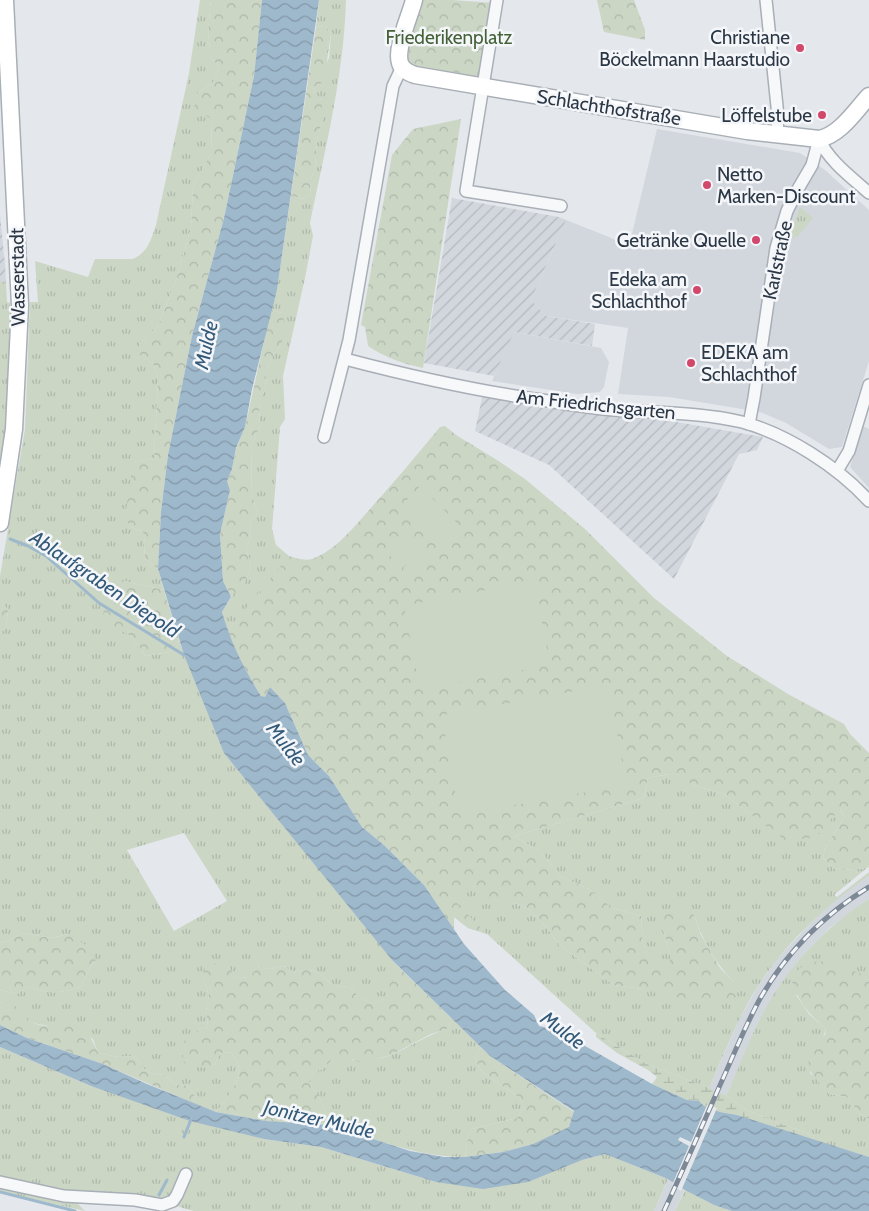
<svg xmlns="http://www.w3.org/2000/svg" width="869" height="1211" font-family="Cabin,sans-serif">
<defs>
<pattern id="industrial-furrows" width="10" height="10" patternUnits="userSpaceOnUse" patternTransform="scale(1.25)"><rect width="10" height="10" fill="#d2d7de"/><path d="M-1 1l2-2M0 10L10 0M9 11l2-2" fill="none" stroke="#b4b9c0"/></pattern>
<pattern id="grass-tufts" width="24" height="20" patternUnits="userSpaceOnUse" patternTransform="scale(1.25)"><rect width="24" height="20" fill="#cbd6c5"/><path d="M3 7l-1-3M5 7V3M7 7l1-3M15 17l-1-3M17 17v-4M19 17l1-3" fill="none" stroke="#aeb8ab"/></pattern>
<pattern id="forest-crowns" width="20" height="18" patternUnits="userSpaceOnUse" patternTransform="scale(1.25)"><rect width="20" height="18" fill="#cbd6c5"/><path d="M2 6a3 3 0 1 1 6 0M12 15a3 3 0 1 1 6 0" fill="none" stroke="#aeb8ab"/></pattern>
<pattern id="wetland-marsh" width="20" height="14" patternUnits="userSpaceOnUse" patternTransform="scale(1.25)"><rect width="20" height="14" fill="#cbd6c5"/><path d="M1 5h8M5 5V1M11 12h8M15 12V8" fill="none" stroke="#aeb8ab"/></pattern>
<pattern id="water-waves" width="16" height="10" patternUnits="userSpaceOnUse" patternTransform="scale(1.25)"><rect width="16" height="10" fill="#9fb9cc"/><path d="M0 5q4-4 8 0t8 0" fill="none" stroke="#8297a7"/></pattern>
</defs>
<rect width="100%" height="100%" fill="#e4e8ec"/>
<g fill="#d2d7de">
<polygon points="657,129 800,153 825,170 869,210 869,361 842,447 829,449 786,423 760,412 669,397 618,394 628,328 546,316 531,300 566,220 604,235 629,246"/>
<polygon points="513,332 601,348 609,362 604,387 600,392 577,394 492,381"/>
<polygon points="863,426 869,429 869,488 850,467"/>
<polygon points="869,876 869,899 831,927 808,950 789,973 771,1000 756,1029 675,1211 654,1211 740,1018 757,988 777,959 820,913 843,894"/>
</g>
<g fill="url(#industrial-furrows)">
<polygon points="452,198 559,217 566,220 531,300 546,316 595,324 592,346 514,332 494,376 424,363"/>
<polygon points="0,215 5,264 6,283 0,281"/>
<polygon points="483,393 540,406 653,418 763,437 757,450 739,454 674,579 549,465 475,431"/>
</g>
<g fill="url(#grass-tufts)" fill-rule="evenodd">
<path d="M200 0H211L208 32 211 57 219 67 213 83 197 94 212 119 211 153 193 187 191 228 176 280 158 326 139 344 141 355 153 363 158 380 154 458 133 463 130 526 144 533 145 559 158 569 164 590 124 581 130 635 146 656 169 652 179 640 184 655 392 960 402 970 391 983 385 999 372 1004 359 997 350 987 333 986C319 972 314 967 294 972L283 966 270 969 258 966 249 978 236 977 228 966 203 978 209 995 206 1011 208 1027 197 1030 214 1065 221 1053 230 1052C232 1055 236 1059 237 1062 245 1078 225 1101 216 1112L195 1104 194 1095 187 1086 175 1084 164 1075 153 1074 141 1067 138 1060 130 1056 118 1057 98 1053 93 1039 62 1022 51 1026 37 1024 29 1021 19 1008 0 1002V990L17 994 28 986C48 995 61 993 81 987L90 967 96 960 68 934 51 938 24 933 3 943 0 942V633L6 628 8 611 0 598V576L25 429 30 302H38L35 261 88 277 95 259H132C147 254 151 240 156 225L189 73ZM184 833 227 901 174 931 127 850Z"/>
<path d="M319 0H346C344 75 325 150 310 223L313 236 305 278 283 376 285 419 280 427 272 529 276 545 289 556 291 561 227 631 222 612 234 593 244 584 251 568 246 547 251 537 250 523 258 513 252 496 251 447 260 426 259 400 265 390 266 372 271 359 281 345 282 313 271 310 277 290 291 195 302 199 311 195 310 181 315 169 317 139 322 122V100L314 94 315 86 329 58 331 33 325 26 316 27Z"/>
<polygon points="800,207 813,218 797,237 789,238"/>
<path d="M0 281 6 283 7 302 10 303C10 359 9 415 0 470Z"/>
<path d="M669 774 697 786 725 795 749 813 819 833 839 808 845 817 825 847 823 858 833 868 842 870 867 868 834 895 837 897 869 872V876C815 913 769 959 740 1018 729 1041 719 1065 709 1088L645 1063 596 1033 487 934 468 928 454 917V929L424 885 469 883 491 900 512 902 530 910 547 928 559 945 614 985 642 989 733 981C715 963 702 939 694 915L662 927 670 953V969L655 966 643 945 641 916 612 908 589 889 560 876 541 852 514 836 644 798 648 778Z"/>
<path d="M869 899V980L865 976 796 995 809 1014 826 1029 810 1073 820 1082 829 1094 847 1097 859 1113 869 1119V1157L812 1140 814 1136 748 1111 726 1096C741 1063 753 1029 771 999 796 958 829 925 869 899Z"/>
<path d="M453 1020 481 1047 475 1059 482 1072 520 1098 524 1107 517 1118 472 1129 468 1136 465 1157C416 1157 376 1139 330 1125 323 1109 321 1096 309 1082L314 1071 323 1069 333 1059C351 1059 374 1062 391 1055 410 1047 427 1035 447 1029Z"/>
<polygon points="0,1047 91,1086 264,1139 321,1147 436,1182 582,1160 605,1154 668,1179 654,1211 194,1211 179,1207 173,1195 156,1203 70,1194 0,1179"/>
<polygon points="0,1185 73,1199 85,1211 0,1192"/>
<polygon points="685,1190 714,1205 732,1211 675,1211"/>
</g>
<g fill="url(#forest-crowns)">
<polygon points="211,0 262,0 254,76 224,218 192,336 168,455 161,512 158,569 145,559 144,533 130,526 125,517 133,463 154,458 158,380 153,363 140,355 139,344 158,326 176,280 191,228 193,187 211,153 212,119 194,109 197,94 213,83 219,67 211,57 208,32"/>
<path d="M419 0H452L494 3 480 80C464 77 419 75 409 64 406 60 406 56 406 52Z"/>
<polygon points="597,0 634,0 645,30 645,40 604,32"/>
<polygon points="325,26 331,33 324,82 315,86 314,93 322,100 322,122 317,139 315,169 310,181 311,195 302,199 291,195 316,27"/>
<path d="M461 119 423 368C404 364 384 357 368 346L365 327 361 325 392 155 413 129Z"/>
<polygon points="271,310 282,313 286,328 281,345 271,359 266,372 265,390 259,400 260,426 251,447 252,496 258,513 250,523 251,537 246,547 251,568 244,584 231,597 223,581 220,534 230,490 227,481 232,469 236,449 245,427"/>
<path d="M445 426 456 435 497 460 525 479 585 529 654 598 727 656 788 694 844 724 850 734 869 753V867L867 868 842 870 833 868 823 858 825 847 845 817 840 809 819 833 812 838 785 840 725 795 697 786 668 774 648 778 644 798 514 836 541 852 560 876 589 889 612 908 641 916 643 945 656 966 670 968V953L662 927 663 914 683 910 694 915 701 935 720 968 733 981 737 997 725 1001 673 997 642 989 614 985 559 945 547 928 530 910 512 902 491 901 469 883 453 899 487 934 468 928 454 917V929L424 885 385 846 362 827 329 776 308 755 285 703 270 687 265 698 261 696 242 665 227 631 289 556C296 558 304 561 312 559 335 551 354 527 370 509 394 482 417 455 440 427Z"/>
<polygon points="124,581 164,590 179,640 169,652 146,656 130,635 102,623 106,594"/>
<polygon points="0,598 8,610 6,628 0,633"/>
<path d="M24 933 51 938 69 934 87 946 96 960 90 967 81 987C61 993 48 995 28 986L17 994 0 990V942L3 943Z"/>
<path d="M832 961 865 976 869 980V1119L859 1113 847 1097 829 1094C813 1073 806 1076 809 1047L825 1035 826 1029C807 1012 798 1002 791 978 806 960 809 962 832 961Z"/>
<path d="M218 963 228 966 236 977 249 978 258 966 270 969 283 966 294 972C314 967 319 972 333 986L350 987 359 997 372 1004 385 999 390 983 402 970 453 1020 447 1029 431 1034 391 1055 361 1063 353 1059 343 1062 333 1059 323 1069 314 1071 309 1082C321 1096 323 1109 330 1125L266 1121 216 1112C225 1101 245 1078 237 1062 236 1059 232 1055 230 1052L221 1053 214 1065 203 1068 184 1063C179 1040 187 1032 208 1027L206 1011 209 995 203 978 205 964Z"/>
<path d="M0 1002C6 1004 14 1005 19 1008 26 1013 27 1021 36 1024 49 1028 52 1023 63 1022 82 1021 92 1037 98 1053L118 1057 130 1056 138 1060 141 1067 153 1074 164 1075 175 1084 187 1086 194 1095 195 1104 103 1064 27 1038 0 1025Z"/>
<polygon points="481,1047 490,1056 574,1112 569,1128 533,1144 503,1152 465,1157 468,1136 472,1129 517,1118 524,1107 520,1098 482,1072 475,1059"/>
</g>
<polygon fill="url(#wetland-marsh)" points="596,1033 645,1063 709,1088 726,1096 748,1111 814,1136 812,1140 737,1115 720,1112 704,1106 699,1101 687,1100 652,1084 657,1077 648,1070 617,1053 596,1037"/>
<g fill="#cbd6c5">
<polygon points="420,486 462,528 441,549 399,508"/>
<polygon points="408,536 417,545 399,564 389,555"/>
<polygon points="421,549 431,558 413,577 403,568"/>
<polygon points="534,581 550,665 420,690 404,606"/>
<polygon points="609,685 626,785 459,815 442,715"/>
</g>
<path fill="url(#water-waves)" d="M262 0H319L277 290 252 389 245 427 236 448 232 469 227 481 230 490 220 534 223 581 231 597 222 612C231 643 244 669 261 696L265 697 270 687 285 703 308 755 329 776 362 827 385 846 424 885 464 944 505 990 534 1015 539 1026 557 1030 652 1084 687 1100 699 1101 704 1106 720 1112 737 1115 869 1157V1211H732L714 1205 685 1190 668 1179 605 1154 582 1160 528 1182 483 1189 436 1182 321 1147 264 1139 190 1121 91 1086 0 1047V1025L27 1038 103 1064 147 1084 216 1112 266 1121 330 1125 410 1151 444 1157H465L503 1152 533 1144 569 1127 574 1111 490 1056 392 960 224 753 184 655 158 569 161 512 168 455 192 336 224 218 254 76Z"/>
<polygon fill="#e4e8ec" points="707,1105 717,1108 681,1191 672,1185 689,1146 678,1140 680,1137 691,1142"/>
<g fill="none" stroke-linecap="round" stroke-linejoin="round">
<g stroke="#9fb9cc" stroke-width="3">
<polyline points="10,539 28,546 46,556 99,603 184,655"/>
<polyline points="184,1137 192,1117"/>
<polyline points="0,1192 75,1211"/>
<polyline points="159,1195 167,1180"/>
</g>
<defs>
<g id="minor">
<polyline points="497,0 466,191 561,206"/>
<polyline points="766,0 778,116 777,134"/>
<path d="M819 139C829 161 851 177 869 193"/>
<path d="M345 359C410 376 476 391 542 400 566 404 590 408 614 410 656 413 700 412 742 422 787 434 838 467 869 501"/>
<polyline points="749,424 754,398 776,248 787,211 798,189 812,165 819,139"/>
<polyline points="324,437 349,340 393,86 402,67"/>
<polyline points="837,471 849,451 869,385"/>
<polyline points="0,1182 64,1196 135,1200 162,1205 173,1201 177,1195 186,1174"/>
</g>
<g id="secondary">
<path d="M414 0C410 16 395 48 400 63 402 70 409 73 415 75L747 131 819 139C840 135 855 111 869 96"/>
<polyline points="0,523 14,429 20,305 5,0"/>
</g>
</defs>
<use href="#minor" stroke="#a9afb7" stroke-width="14"/>
<use href="#secondary" stroke="#a9afb7" stroke-width="19"/>
<use href="#minor" stroke="#f7f8fa" stroke-width="11"/>
<use href="#secondary" stroke="#fff" stroke-width="16"/>
<defs>
<path id="rail" d="M664 1211C684 1168 702 1126 721 1083 734 1054 746 1024 761 997 787 952 825 914 869 887"/>
</defs>
<use href="#rail" stroke="#7d8996" stroke-width="5"/>
<use href="#rail" stroke="#f4f6f9" stroke-width="3" stroke-dasharray="9" stroke-linecap="butt"/>
</g>
<g fill="#d2486b" stroke="#f4f6f9" stroke-width="2">
<circle cx="800" cy="48" r="5"/>
<circle cx="822" cy="115" r="5"/>
<circle cx="707" cy="185" r="5"/>
<circle cx="756" cy="240" r="5"/>
<circle cx="697" cy="290" r="5"/>
<circle cx="691" cy="363" r="5"/>
</g>
<g text-anchor="middle" stroke-width="5" stroke-linejoin="round" paint-order="stroke">
<g font-size="19" fill="#446138" stroke="#f4f6f9">
<text x="449" y="44">Friederikenplatz</text>
</g>
<g font-size="19" fill="#2b3745" stroke="#f4f6f9" text-anchor="end">
<text x="790" y="44">Christiane<tspan x="790" dy="22">Böckelmann Haarstudio</tspan></text>
<text x="812" y="122">Löffelstube</text>
<text x="717" y="181" text-anchor="start">Netto<tspan x="717" dy="22">Marken-Discount</tspan></text>
<text x="746" y="247">Getränke Quelle</text>
<text x="687" y="286">Edeka am<tspan x="687" dy="22">Schlachthof</tspan></text>
<text x="701" y="359" text-anchor="start">EDEKA am<tspan x="701" dy="22">Schlachthof</tspan></text>
</g>
<g font-size="19" fill="#2b3745" stroke="#f4f6f9">
<text transform="translate(609 107) rotate(9)" y="7">Schlachthofstraße</text>
<text transform="translate(777 260) rotate(-78)" y="7">Karlstraße</text>
<text transform="translate(17 277) rotate(-91)" y="7">Wasserstadt</text>
<text transform="translate(596 404) rotate(6)" y="7">Am Friedrichsgarten</text>
</g>
<g font-size="20" font-style="italic" fill="#345a7a" stroke="#f4f6f9">
<text transform="translate(206 345) rotate(-78)" y="7">Mulde</text>
<text transform="translate(105 584) rotate(34)" y="7">Ablaufgraben Diepold</text>
<text transform="translate(286 744) rotate(52)" y="7">Mulde</text>
<text transform="translate(563 1030) rotate(37)" y="7">Mulde</text>
<text transform="translate(319 1119) rotate(13)" y="7">Jonitzer Mulde</text>
</g>
</g>
</svg>
